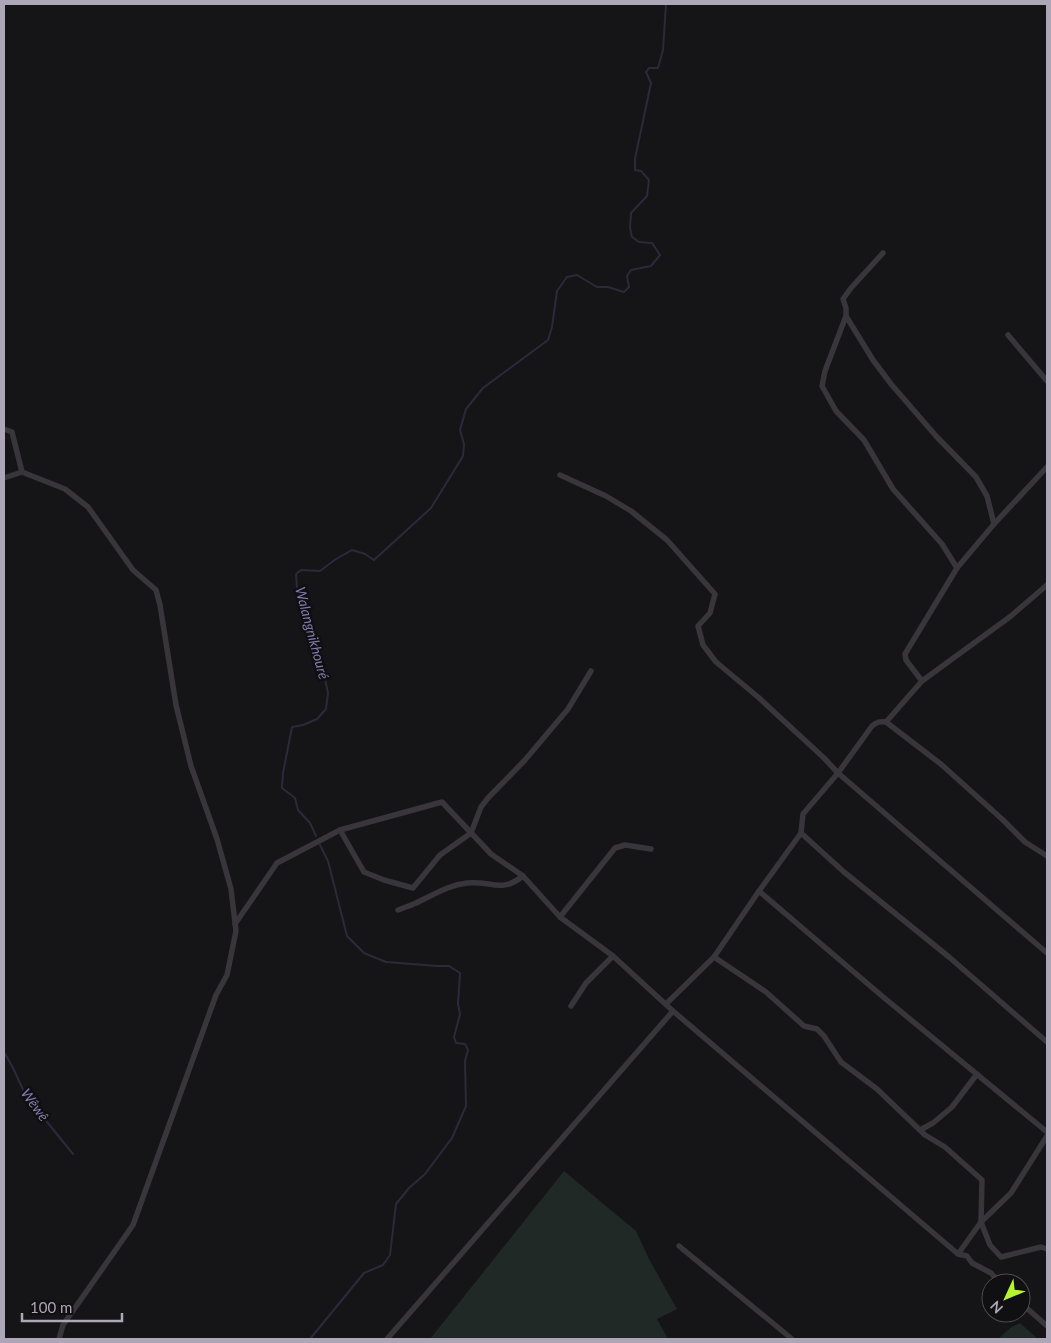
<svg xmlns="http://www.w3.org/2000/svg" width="1051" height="1343" font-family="Lato,sans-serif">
<rect width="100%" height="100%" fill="#151416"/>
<g fill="#202926">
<polygon points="564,1171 636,1231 649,1259 677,1309 657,1319 667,1337 664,1339 430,1339"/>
<polygon points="1020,1323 1038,1339 998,1339 1010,1328"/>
</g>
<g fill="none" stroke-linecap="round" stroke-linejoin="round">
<g stroke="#2c2a3a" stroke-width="2">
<polyline points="316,836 310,823 298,810 295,798 282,788 283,773 292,727 303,725 317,719 326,709 328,693 319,650 311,623 297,588 296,574 301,570 320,571 336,559 352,550 365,554 374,560 431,508 463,456 464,444 460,430 466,409 483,388 548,340 552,327 557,291 567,277 577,275 597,287 608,287 624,292 629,287 627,276 631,270 651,266 660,255 652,243 639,242 632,237 630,228 631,213 647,196 649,180 641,171 635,170 635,159 651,83 646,72 649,68 658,68 663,50 666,4"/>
<polyline points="4,1052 12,1066 26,1096 73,1154"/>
<polyline points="310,1339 364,1273 383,1265 390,1255 396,1204 409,1188 425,1174 452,1138 466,1106 465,1061 468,1050 465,1044 456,1043 454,1037 460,1014 458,1004 460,973 449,966 437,966 386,962 364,953 347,936 328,861 320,845"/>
</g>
<g stroke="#38353b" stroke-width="5.5">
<polyline points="883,253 851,288 843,299 846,308 846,316 825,371 822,386 836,411 864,440 893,489 942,544 957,568"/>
<polyline points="846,316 873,360 891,384 936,436 976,477 987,496 994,524"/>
<polyline points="1008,335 1047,381"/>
<polyline points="4,429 12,432 22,472 65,489 88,507 133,570 156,590 160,605 176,705 191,766 217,839 231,889 236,931 227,975 216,995 133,1225 63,1325 59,1339"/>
<path d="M1047 467 994 524 957 568 905 654 906 660 922 681 886 722C880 721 877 722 872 726L838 773 803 814 801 833 844 872 949 957 1047 1042"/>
<polyline points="560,475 606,496 631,511 667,540 715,594 710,613 698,626 703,645 716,662 758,697 824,758 838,773 1047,953"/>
<polyline points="4,478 22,472"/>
<polyline points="922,681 1011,616 1047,585"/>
<polyline points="886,722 942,765 1003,820 1025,842 1047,856"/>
<polyline points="340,830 364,872 384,880 413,888 440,855 471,833 481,807 488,798 525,760 568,709 591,671"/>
<polyline points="759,891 882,996 1047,1132"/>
<path d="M398 910C405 907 413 905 420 901 435 894 449 885 467 883 490 880 501 894 523 876"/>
<polyline points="560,917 615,848 625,845 651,849"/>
<polyline points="235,924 277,863 340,830 442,802 491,854 523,876 560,917 613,956 673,1011 958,1254"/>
<polyline points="714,957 766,992 804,1026 817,1029 824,1036 841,1062 877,1089 925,1135 945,1147 982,1180 981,1222 990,1245 1001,1257 1041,1247 1047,1249"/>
<polyline points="666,1004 714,957 759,891 801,833"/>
<polyline points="571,1006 586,983 613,956"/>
<polyline points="920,1130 933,1123 952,1107 977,1074"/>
<polyline points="679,1246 792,1339"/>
<polyline points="1000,1283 991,1273 972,1263 967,1256 958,1254 981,1222 1011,1193 1047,1136"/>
<polyline points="1021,1303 1047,1326"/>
<polyline points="387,1339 673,1011"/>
</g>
</g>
<g text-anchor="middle" stroke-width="5" stroke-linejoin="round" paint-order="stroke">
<g font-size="14" font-style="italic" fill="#837cb2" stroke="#100f11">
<text transform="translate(312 633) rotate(75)" y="5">Walangnikhouré</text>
<text transform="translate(35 1105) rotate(54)" y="5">Wêwê</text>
</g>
</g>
<rect width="1051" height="1343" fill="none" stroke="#aca6b6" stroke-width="10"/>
<g transform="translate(1006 1298) rotate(226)"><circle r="24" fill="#100f11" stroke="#4e4b53"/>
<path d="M0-4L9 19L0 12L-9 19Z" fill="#b3f32f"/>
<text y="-8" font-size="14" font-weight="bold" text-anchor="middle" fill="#aca6b6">N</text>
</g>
<path d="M22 1313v8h100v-8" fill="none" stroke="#aca6b6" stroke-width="2.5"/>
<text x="30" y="1313" font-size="15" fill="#aca6b6" stroke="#100f11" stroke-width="4" paint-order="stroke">100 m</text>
</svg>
